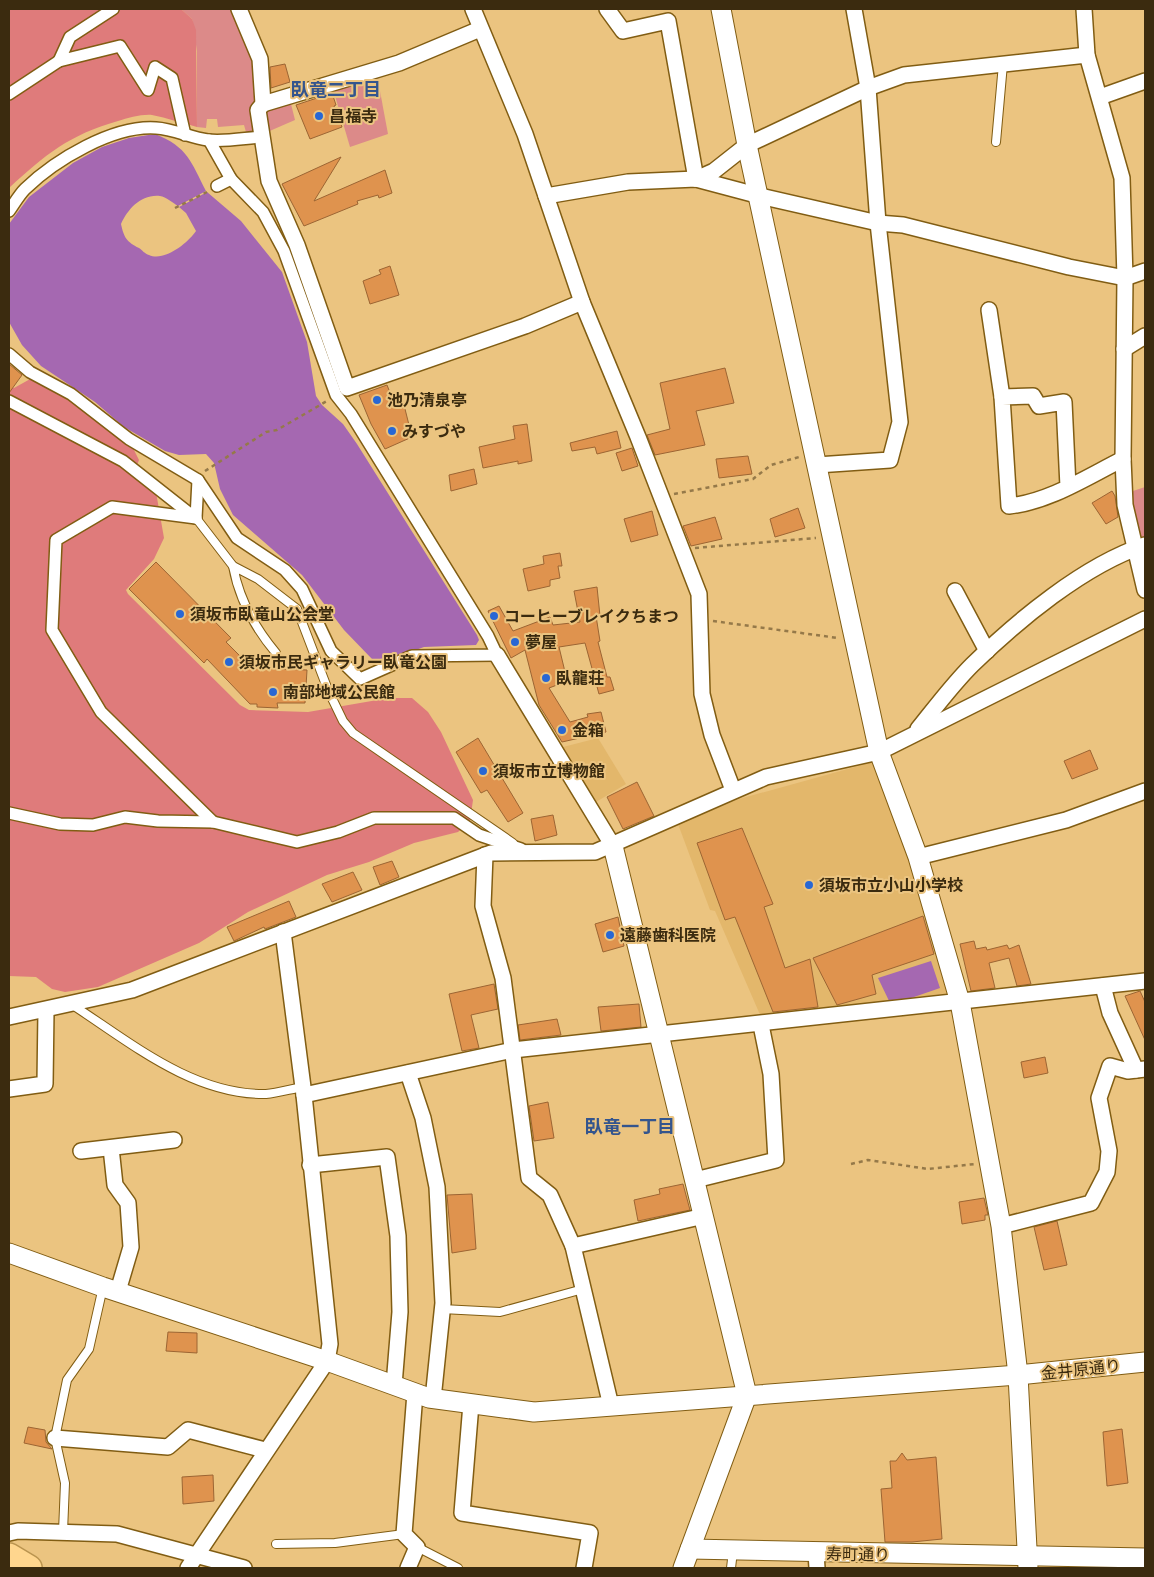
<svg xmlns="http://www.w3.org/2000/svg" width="1154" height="1577" font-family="'Space Grotesk','Noto Sans JP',sans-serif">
<rect width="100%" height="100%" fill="#ebc480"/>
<g fill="#e3b76b">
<polygon points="598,738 626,784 596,802 563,747"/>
<polygon points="873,762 909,861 949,993 761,1017 715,911 710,910 678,824 739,799"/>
</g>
<g fill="#dc8a89">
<polygon points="181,9 234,9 257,60 255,130 246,132 244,125 218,127 217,119 207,119 206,128 197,127 197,51 192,19"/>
<polygon points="377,75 388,134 350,147 333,89"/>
<polygon points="290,100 295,120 265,133 262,109"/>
<polygon points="1145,487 1145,540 1139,542 1130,492"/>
</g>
<g fill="#df7b7b">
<path d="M9 9H181L192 19 196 30 197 127C182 123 167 118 152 115 142 114 128 118 118 121 69 135 46 154 9 188Z"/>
<polygon points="32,378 69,399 133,448 139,460 135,470 156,492 164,538 154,559 126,590 128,594 240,705 249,710 308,712 389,698 412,698 428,712 441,732 473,800 470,821 458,832 414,843 369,862 327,875 248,912 199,943 98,987 65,992 52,989 36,977 9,976 9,385 14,388"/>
</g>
<g fill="#a568b1">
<path d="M155 134C188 147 191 162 206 191L178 206C173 203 166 197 160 196 141 194 128 209 121 224 124 238 127 242 139 248 142 250 145 254 149 255 164 262 188 243 196 231L186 213 179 207 207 192 241 221 282 272 307 342 316 396 322 405 343 424 357 444 477 635 479 640 476 645 424 647 382 662 372 659 344 630 302 575 233 515 220 489 214 463 206 454 179 455 165 451 124 427 95 402 41 366 22 345 9 322V224L29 197 73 163 102 147 129 138Z"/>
<polygon points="931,961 940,988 891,1005 878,978"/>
</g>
<g fill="#df934e" stroke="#9c6533">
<polygon points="285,64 290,82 271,88 270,67"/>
<polygon points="332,93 336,105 334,106 342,127 310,139 296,105"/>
<polygon points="341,157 314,201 385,170 392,193 379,198 378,195 357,201 358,204 304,226 282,184"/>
<polygon points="390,266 399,295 370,304 363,281 381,274 379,270"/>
<polygon points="9,364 22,375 9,393"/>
<polygon points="725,368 734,403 696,411 705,445 655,455 647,435 670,429 660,383"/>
<polygon points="387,385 396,408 404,405 412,437 385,449 371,424 359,395"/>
<polygon points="527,424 532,461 518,464 518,461 483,468 479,447 515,439 513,426"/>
<polygon points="617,431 621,448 597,454 595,447 572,451 570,443"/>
<polygon points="632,448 638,466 622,471 616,453"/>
<polygon points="748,456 752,474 719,478 716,459"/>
<polygon points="474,469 477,484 451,491 449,475"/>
<polygon points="1112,491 1115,496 1118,517 1106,524 1092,503"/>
<polygon points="798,508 805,528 775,537 770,519"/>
<polygon points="652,511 658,535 631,542 624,519"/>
<polygon points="715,517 722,539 691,546 683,526"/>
<polygon points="560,553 562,566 558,566 560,578 550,580 550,586 528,591 523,569 544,564 543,556"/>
<polygon points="156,562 231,638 226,642 252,668 307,670 305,703 277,703 278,708 257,707 257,704 250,704 207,659 204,663 129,589"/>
<polygon points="597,587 600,616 596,616 600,641 598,642 607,677 610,677 614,690 599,694 585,643 559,647 566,676 556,680 557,685 549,688 570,722 588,717 587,714 601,712 606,732 562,742 539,705 525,650 511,658 488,611 499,606 513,631 550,617 553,625 580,622 574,591"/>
<polygon points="478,738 523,813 508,822 487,790 481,793 456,752"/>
<polygon points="1090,750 1098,769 1072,779 1064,761"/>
<polygon points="637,782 654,816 623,829 607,797"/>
<polygon points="553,815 557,835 535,841 531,819"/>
<polygon points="742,828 773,904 764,907 785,968 810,959 818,1007 773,1012 735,917 725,920 697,843"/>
<polygon points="392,861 399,877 380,885 373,867"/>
<polygon points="353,872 362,890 332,902 322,884"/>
<polygon points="289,901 296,917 265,929 264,927 234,941 227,927"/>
<polygon points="923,916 934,954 872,975 876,994 837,1005 813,958"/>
<polygon points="618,917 624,946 603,952 595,924"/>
<polygon points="974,941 976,949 986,947 987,950 1007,945 1009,949 1019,945 1031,984 1017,986 1009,958 989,963 995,988 971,991 960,944"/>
<polygon points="494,984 498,1009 471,1015 479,1048 462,1051 449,994"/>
<polygon points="1140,991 1145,1002 1145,1040 1125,996"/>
<polygon points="639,1004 641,1027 601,1031 598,1007"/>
<polygon points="557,1019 561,1035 520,1040 518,1025"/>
<polygon points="1045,1057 1048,1073 1024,1078 1021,1062"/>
<polygon points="548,1102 554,1138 534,1141 529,1106"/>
<polygon points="683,1184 690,1210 638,1221 634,1200 660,1194 659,1189"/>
<polygon points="472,1194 476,1249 452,1253 447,1195"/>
<polygon points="984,1198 988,1215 985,1215 985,1220 962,1224 959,1202"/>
<polygon points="1057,1221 1067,1265 1044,1270 1034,1227"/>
<polygon points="168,1332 197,1333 197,1353 166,1351"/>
<polygon points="28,1427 45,1430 46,1442 52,1449 24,1443"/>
<polygon points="1122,1429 1128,1483 1107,1486 1103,1432"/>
<polygon points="902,1453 907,1460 936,1457 942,1539 912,1542 885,1542 881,1489 892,1488 890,1461 896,1461"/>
<polygon points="213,1475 214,1501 183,1504 182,1477"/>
</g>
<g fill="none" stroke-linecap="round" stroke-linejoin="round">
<defs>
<g id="service">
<polyline points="996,142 1003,64"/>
<polyline points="196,518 233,566"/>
<path d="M276 653C255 628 239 599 233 566L258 579 297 609 328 690 343 721 353 733 513 843"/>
<path d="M71 1004C130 1042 192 1095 266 1094 278 1093 291 1089 303 1087"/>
<polyline points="442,1309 500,1312 583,1289"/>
<polyline points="63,1532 65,1483 55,1438 67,1380 89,1349 103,1287"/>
<polyline points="276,1544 335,1543 404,1534"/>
<polyline points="417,1547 458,1568"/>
<polyline points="731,1568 733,1551"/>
</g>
<g id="pedestrian">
<polyline points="113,9 70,37 59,61 120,46 148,90 155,67 172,78 185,135"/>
<polyline points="9,94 59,61"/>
<polyline points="217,186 231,179"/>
<path d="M9 211C14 204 19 195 25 189 55 160 113 125 156 128 174 129 191 138 208 140 225 142 245 138 261 137"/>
<polyline points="9,354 30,372 71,394 129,439 198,480 237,538 285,570 302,589 331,651 360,679 412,656 497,655 488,636 351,414 336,395 284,251 263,212 231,179 209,140"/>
<polyline points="9,401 123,461 194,517"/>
<polyline points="196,518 112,507 56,540 52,630 101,712 213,822"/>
<polyline points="196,518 198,480"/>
<polyline points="9,813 60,824 93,825 125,817 158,821 213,822 297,842 338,832 374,818 454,818 479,835 521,849"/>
</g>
<g id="minor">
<polyline points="239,9 260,59 263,104 258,110 269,181 297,245 347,388 525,326 582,302"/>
<polyline points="473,9 525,134 582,302 638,437 699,594 702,694 712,735 733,790"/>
<polyline points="607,9 623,31 668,21 696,179"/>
<polyline points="1084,9 1087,55 1122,178 1125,278 1123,459 1125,505 1145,590"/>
<polyline points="1100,97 1145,81"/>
<polyline points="263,104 399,63 480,29"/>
<polyline points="696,179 714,171 747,145 868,88 904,75 1087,55"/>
<polyline points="546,196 628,182 696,179 760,196 878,223 903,225 1069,267 1125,278 1145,271"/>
<polyline points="989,310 1002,397"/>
<polyline points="1124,349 1145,336"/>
<polyline points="817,465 890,460 900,422 878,223 868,88 854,9"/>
<path d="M1068 487 1064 402 1039 406 1033 396 1002 397 1009 506C1049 502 1087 477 1123 459"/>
<polyline points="955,591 987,651"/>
<polyline points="497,655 613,846"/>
<path d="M918 729C935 708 952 685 972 665 1017 621 1084 565 1145 545"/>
<polyline points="485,855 483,906 503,978 529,1178 550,1195 573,1246"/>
<polyline points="918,857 1066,820 1145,791"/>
<polyline points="1103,986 1110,1013 1136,1070"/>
<polyline points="9,1017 132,990 491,853 595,852 766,777 879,752 1145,619"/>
<polyline points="408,1073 423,1118 437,1187 443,1303 433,1399"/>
<polyline points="9,1089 45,1084 46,1010"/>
<polyline points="304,1095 513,1050 1145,981"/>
<polyline points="111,1148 115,1185 128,1203 131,1247 118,1291"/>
<polyline points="81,1151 174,1140"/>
<polyline points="310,1165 387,1157 398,1236 400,1312 394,1385"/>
<polyline points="695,1180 776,1160 771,1074 761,1025"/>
<polyline points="1001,1226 1091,1203 1107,1172 1109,1151 1099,1098 1110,1066 1128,1071 1145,1069"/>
<polyline points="471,1404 462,1513 590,1533 584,1568"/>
<polyline points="611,1406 573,1246 704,1216"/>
<polyline points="55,1438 168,1447 188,1430 265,1450"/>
<polyline points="9,1533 18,1531 117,1534 244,1568"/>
<polyline points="816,1553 817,1568"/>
<polyline points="188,1568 327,1361 330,1344 304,1095 283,932"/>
<polyline points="408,1568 417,1547 404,1534 415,1393"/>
</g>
<g id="tertiary">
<polyline points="721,9 747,145 879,752 918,857 960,1002 1001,1226 1018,1375 1028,1568"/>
<polyline points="613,846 747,1395 683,1568"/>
<polyline points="9,1253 103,1287 327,1361 429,1398 534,1412 1018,1375 1145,1362"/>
<polyline points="690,1549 1145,1558"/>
</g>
<polyline id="trunk" points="9,1556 29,1568"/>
</defs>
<use href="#service" stroke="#815d13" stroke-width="10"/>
<use href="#pedestrian" stroke="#815d13" stroke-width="14"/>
<use href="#minor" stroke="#815d13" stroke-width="18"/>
<use href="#tertiary" stroke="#815d13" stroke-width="21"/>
<use href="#trunk" stroke="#ba944f" stroke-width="28"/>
<g stroke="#957949" stroke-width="2.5" stroke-dasharray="4 4" stroke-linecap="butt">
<polyline points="175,208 207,192"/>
<polyline points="205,471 266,432 277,430 327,401"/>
<polyline points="674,494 753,479 771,465 799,457"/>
<polyline points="695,548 816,538"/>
<polyline points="713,621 838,638"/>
<polyline points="851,1164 868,1160 928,1169 975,1164"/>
</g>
<use href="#service" stroke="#fff" stroke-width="8"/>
<use href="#pedestrian" stroke="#fff" stroke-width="11"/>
<use href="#minor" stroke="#fff" stroke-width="15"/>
<use href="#tertiary" stroke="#fff" stroke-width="19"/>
<use href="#trunk" stroke="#ffd68e" stroke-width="25"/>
</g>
<g fill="#2867d4" stroke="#ebc480" stroke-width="2">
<circle cx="319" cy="116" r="5"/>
<circle cx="377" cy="400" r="5"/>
<circle cx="392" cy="431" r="5"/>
<circle cx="180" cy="614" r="5"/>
<circle cx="494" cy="616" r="5"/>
<circle cx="515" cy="642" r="5"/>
<circle cx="229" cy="662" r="5"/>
<circle cx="546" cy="678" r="5"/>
<circle cx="273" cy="692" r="5"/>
<circle cx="562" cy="730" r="5"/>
<circle cx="483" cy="771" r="5"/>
<circle cx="809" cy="885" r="5"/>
<circle cx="610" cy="935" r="5"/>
</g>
<g text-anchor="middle" stroke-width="4" stroke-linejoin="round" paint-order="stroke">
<g font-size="16" font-weight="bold" fill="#3b2b0f" stroke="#ebc480" text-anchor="start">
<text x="329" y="122">昌福寺</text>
<text x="387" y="406">池乃清泉亭</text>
<text x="402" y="437">みすづや</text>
<text x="190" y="620">須坂市臥竜山公会堂</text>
<text x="504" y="622">コーヒーブレイクちまつ</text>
<text x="525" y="648">夢屋</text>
<text x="239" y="668">須坂市民ギャラリー臥竜公園</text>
<text x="556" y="684">臥龍荘</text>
<text x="283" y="698">南部地域公民館</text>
<text x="572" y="736">金箱</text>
<text x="493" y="777">須坂市立博物館</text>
<text x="819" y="891">須坂市立小山小学校</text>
<text x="620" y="941">遠藤歯科医院</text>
</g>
<g font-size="16" fill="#3b2b0f" stroke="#ebc480">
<text transform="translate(1081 1369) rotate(-6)" y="6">金井原通り</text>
<text transform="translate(858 1554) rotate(1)" y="6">寿町通り</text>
</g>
<g font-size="18" font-weight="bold" fill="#34558d" stroke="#ebc480">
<text x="336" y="96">臥竜二丁目</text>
<text x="630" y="1133">臥竜一丁目</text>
</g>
</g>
<rect width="1154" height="1577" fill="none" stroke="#3b2b0f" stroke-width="20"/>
</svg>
